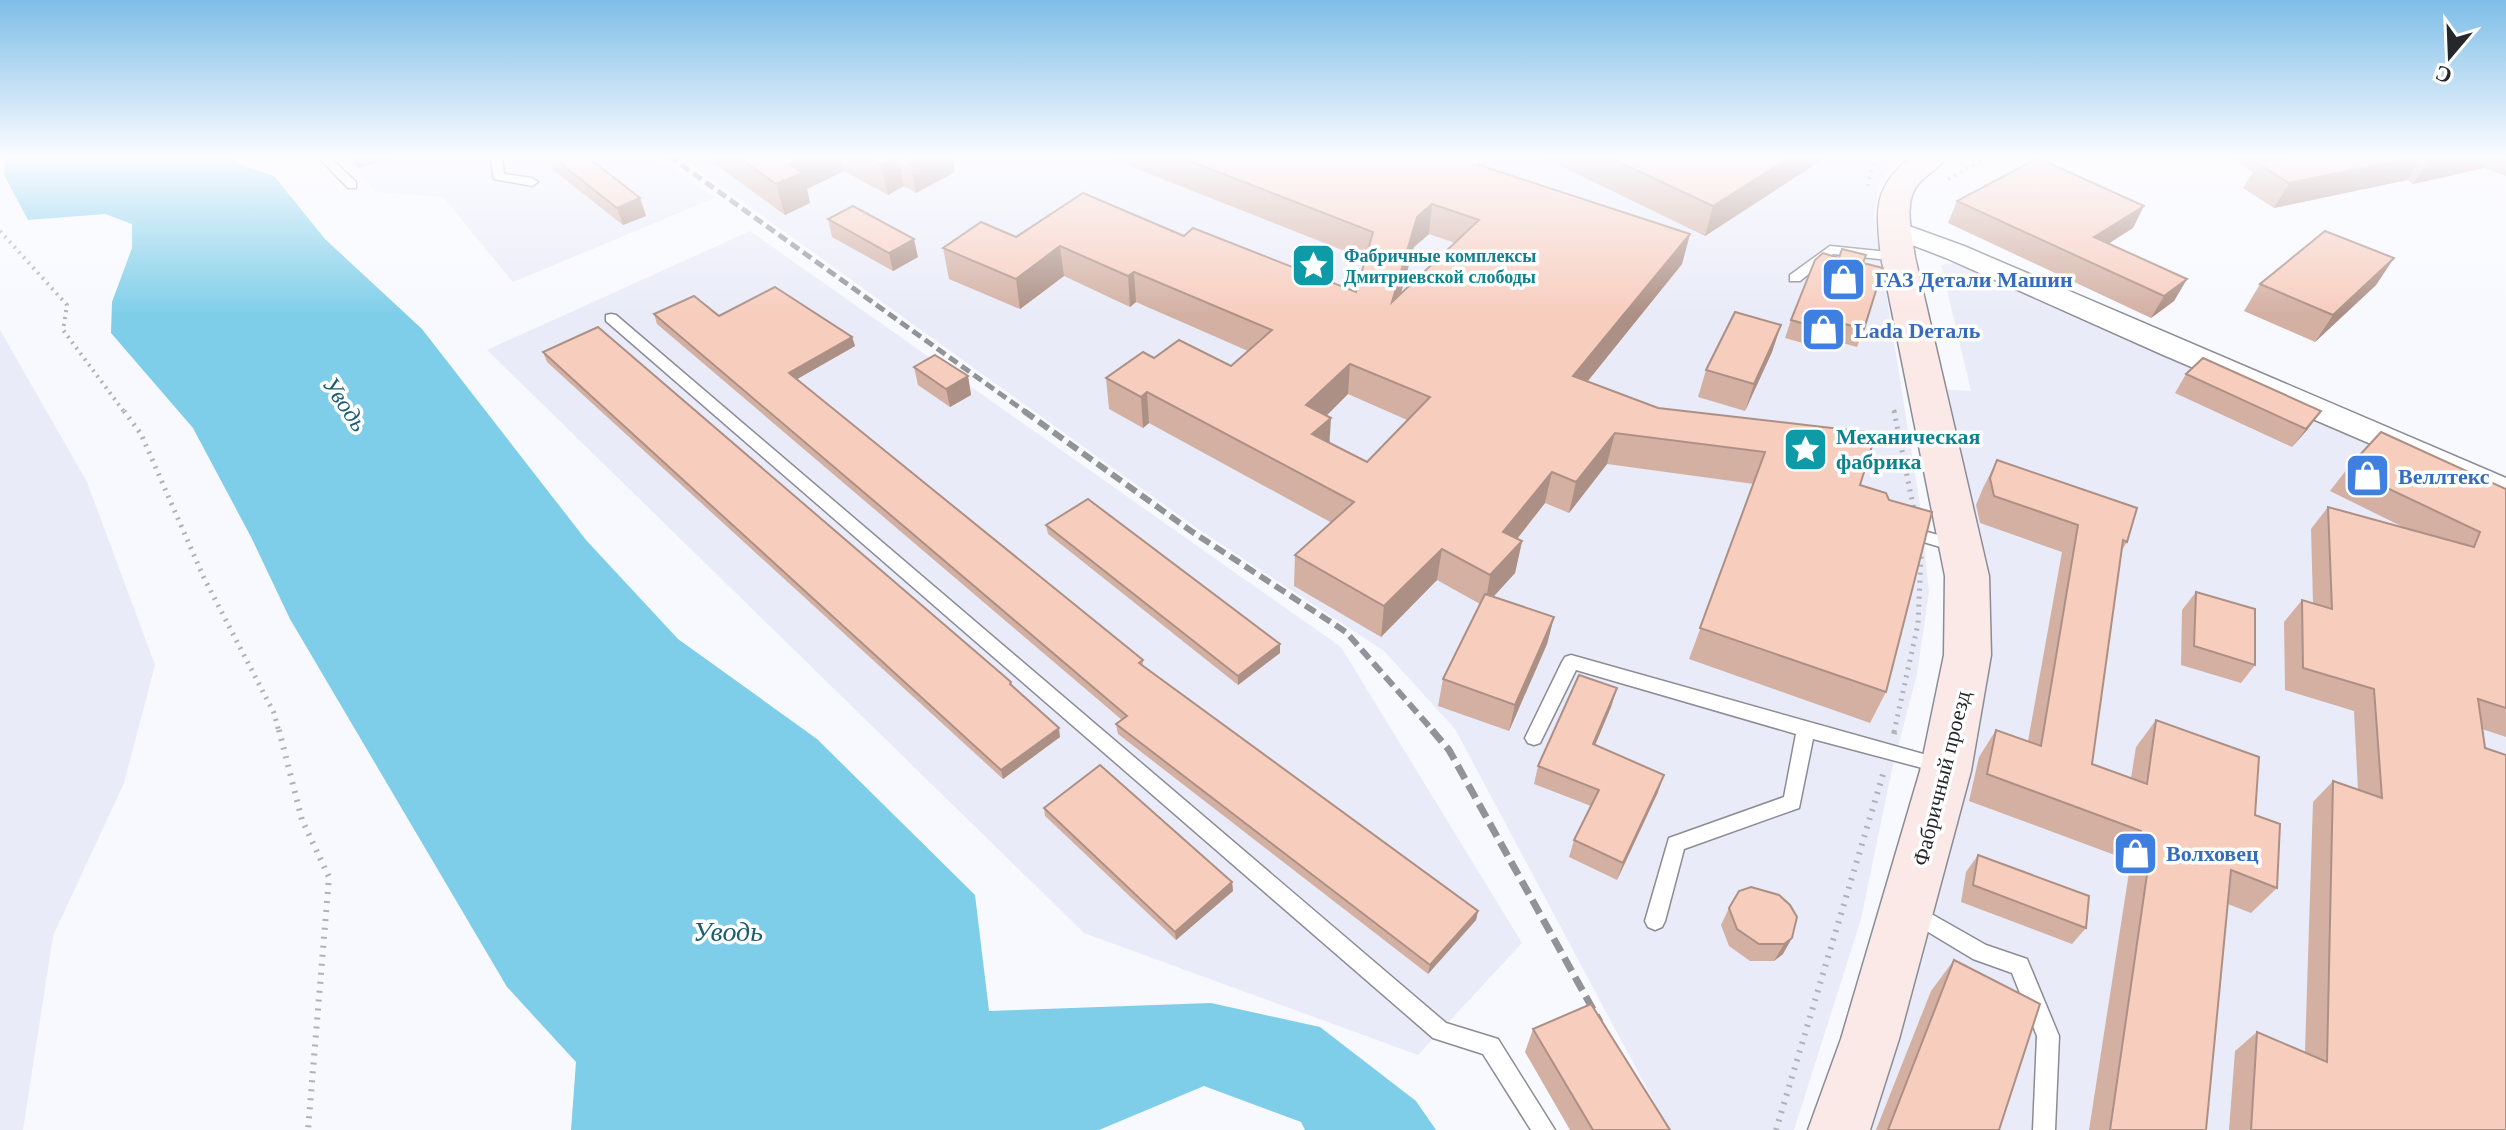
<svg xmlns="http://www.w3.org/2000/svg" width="2506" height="1130" font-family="'Times New Roman',serif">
<rect width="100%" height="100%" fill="#f8f9ff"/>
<g fill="#e9ebf8">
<polygon points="346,156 656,156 715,198 513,282 443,197 375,192"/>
<polygon points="679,156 1902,156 1879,180 1874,217 1920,505 1929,592 1917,674 1891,774 1861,919 1794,1130 1669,1130 1455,729 1384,651 1198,529"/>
<polygon points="750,231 1341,647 1522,943 1418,1055 1084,933 487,350"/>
<polygon points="1966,261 2506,494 2506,1130 1853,1130 1973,678 1934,389 1971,391 1941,265"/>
<polygon points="0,330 87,482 155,665 124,783 53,936 23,1130 0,1130"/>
</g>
<polygon fill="#7fcee9" points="7,156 232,156 236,163 274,176 325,239 422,329 586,540 678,639 817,739 975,895 989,1011 1211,1003 1320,1027 1416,1101 1436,1130 1305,1130 1301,1122 1204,1086 1099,1130 571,1130 576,1062 507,987 290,619 251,537 193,428 111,333 112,302 132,248 132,224 105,214 28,220 4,175"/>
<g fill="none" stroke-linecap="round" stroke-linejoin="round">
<defs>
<g id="service">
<polygon points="317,156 329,156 356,182 356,188 348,188"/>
<polygon points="490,156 502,156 504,174 532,178 538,182 532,186 494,179"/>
<polygon points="1830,246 1898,253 1904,257 1898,261 1833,254 1800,281 1790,281 1790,275"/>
<polygon points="611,314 616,315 1446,1023 1498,1039 1555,1130 1531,1130 1483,1054 1433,1038 606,321 606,315"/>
<polygon points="1906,526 1963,542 1965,546 1957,552 1900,535 1898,531 1900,527"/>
<polygon points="1571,655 1941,759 1947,761 1950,766 1947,771 1941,773 1813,739 1799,808 1684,849 1665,921 1662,927 1655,930 1648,927 1645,921 1669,838 1784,797 1796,734 1576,670 1540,743 1534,745 1528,743 1525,738 1562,662 1565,657"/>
<polygon points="1912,903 1986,945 2027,959 2059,1036 2055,1130 2033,1130 2037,1036 2012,973 1973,959 1905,918 1902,912 1905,906"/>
</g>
<polygon id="minor" points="1895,221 1964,246 2506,478 2506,502 2161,354 1946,258 1886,235 1882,229 1886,223"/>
<path id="secondary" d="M1913 156H1948C1940 167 1929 173 1920 182 1902 200 1912 235 1915 257L1989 576 1991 655 1971 771 1899 1039 1870 1130H1808L1841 1039 1920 771 1944 655 1945 576 1881 257C1876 210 1872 187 1913 156Z"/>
</defs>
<use href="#service" stroke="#8b8c94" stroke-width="3"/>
<use href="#minor" stroke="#8b8c94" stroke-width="3"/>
<use href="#secondary" stroke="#8b8c94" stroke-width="3"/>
<g stroke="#b1b2b7" stroke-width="4" stroke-dasharray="2 5" stroke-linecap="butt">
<polyline points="1948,179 1991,156"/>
<polyline points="1868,186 1874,156"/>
<polyline points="0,231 67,305 63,330 125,413"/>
<polyline points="1894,410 1895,413"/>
</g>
<g stroke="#b1b2b7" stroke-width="5" stroke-dasharray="2 6" stroke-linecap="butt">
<polyline points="124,411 141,434 204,578 274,713 279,732"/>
<polyline points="1894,411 1914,510"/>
<polyline points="1894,732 1918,624 1921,556"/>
</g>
<g stroke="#b1b2b7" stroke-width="6" stroke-dasharray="2 7" stroke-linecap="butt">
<polyline points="279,730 302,820 329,877 308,1130"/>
<polyline points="1894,734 1895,730"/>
<polyline points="1776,1130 1884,771"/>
</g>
<use href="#service" fill="#fff" fill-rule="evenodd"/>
<use href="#minor" fill="#fff" fill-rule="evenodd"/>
<use href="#secondary" fill="#fbe9e7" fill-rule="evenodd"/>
<polyline stroke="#929397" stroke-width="5" stroke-dasharray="10 5" stroke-linecap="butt" points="669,156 1027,413"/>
<polyline stroke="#929397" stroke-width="6" stroke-dasharray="12 6" stroke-linecap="butt" points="1024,411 1191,531 1346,632 1434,732"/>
<polyline stroke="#929397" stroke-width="7" stroke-dasharray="15 7" stroke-linecap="butt" points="1432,730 1449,750 1600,1022"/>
</g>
<g fill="#d4b0a3" fill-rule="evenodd">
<polygon points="348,156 398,156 358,168"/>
<polygon points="548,156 586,156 640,198 646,216 623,225 553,170"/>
<polygon points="704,156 952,156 955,172 916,193 904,186 888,195 844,171 807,189 810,203 785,215"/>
<path d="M1104 156H1491L1487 158 1486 167 1690 234 1682 264 1587 381 1860 485 1886 692 1870 723 1689 659 1754 484 1607 464 1569 513 1545 503 1517 539 1522 541 1515 573 1493 597 1554 617 1547 644 1509 731 1438 706 1443 679 1480 604 1437 580 1381 637 1294 586 1295 555 1332 523 1149 423 1143 428 1109 409 1106 378 1154 358 1231 366 1248 351 1136 302 1130 307 1064 276 1020 309 949 279 943 248 1016 237 1184 236 1356 292 1365 259ZM1429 234 1455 243 1400 295 1414 247ZM1348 394 1407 420 1367 462 1330 443 1326 416Z"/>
<polygon points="1540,156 1828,156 1705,236"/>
<polygon points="2228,156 2506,156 2506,176 2484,168 2413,184 2407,180 2274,208 2243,188 2253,172"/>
<polygon points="1957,201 2133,228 2108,243 2187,279 2174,301 2151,318 1948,223"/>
<polygon points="828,219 918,257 893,271 832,237"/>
<polygon points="2394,258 2376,285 2315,342 2244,311 2260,284"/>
<polygon points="1863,263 1864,329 1857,347 1835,341 1831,351 1785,338 1791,320"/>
<polygon points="654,314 719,316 852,337 855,346 797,379 1143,660 1143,666 1478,911 1476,920 1428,974 1118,734 1116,724 1122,720 657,324"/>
<polygon points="1781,325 1772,352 1745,411 1698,397 1706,370"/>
<polygon points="543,352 1011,682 1012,686 1060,737 1003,779 547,362"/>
<polygon points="914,367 968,376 971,395 950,407 918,385"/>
<polygon points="2186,374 2308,429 2292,447 2175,393"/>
<polygon points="1997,460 2127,542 2122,550 2092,764 2131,778 2136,747 2156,720 2255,815 2277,888 2251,913 2228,904 2206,1130 2089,1130 2130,866 2119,862 2120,857 1969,801 1979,757 1996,730 2028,741 2062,552 1980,523 1976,505 1983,488"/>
<polygon points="2347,469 2506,489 2506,737 2482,729 2506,1130 2229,1130 2235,1051 2257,1032 2305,1052 2313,802 2333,781 2358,790 2354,711 2285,690 2284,622 2302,600 2313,603 2311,529 2328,507 2407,529 2330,491"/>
<polygon points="1046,525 1280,644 1280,653 1238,685 1048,534"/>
<polygon points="2196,592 2255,665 2241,683 2181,665 2182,610"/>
<polygon points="1617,688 1611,707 1595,745 1658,792 1617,880 1569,857 1574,840 1591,806 1534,784 1538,766"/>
<polygon points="1044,808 1232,882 1233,891 1176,940 1045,816"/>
<polygon points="1978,855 2086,928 2072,944 1961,902 1966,872"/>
<polygon points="1790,905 1783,954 1774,961 1750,961 1729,946 1721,925 1729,908"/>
<polygon points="1954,960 1999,1130 1876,1130 1931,991"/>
<polygon points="1533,1029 1670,1130 1570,1130 1525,1052"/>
</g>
<g fill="#ad9085">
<polygon points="352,156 398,156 358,168"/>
<polygon points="805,156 840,156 844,171 807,189 810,203 785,215 776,184 789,164"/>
<polygon points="898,156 904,186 888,195 881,165"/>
<polygon points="924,156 952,156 955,172 916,193 910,163"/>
<polygon points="1457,156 1491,156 1487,158 1483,187"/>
<polygon points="1792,156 1828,156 1705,236 1713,206"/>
<polygon points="2419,156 2423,156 2407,180 2274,208 2289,183"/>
<polygon points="2443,156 2493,156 2484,168 2413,184 2430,159"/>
<polygon points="640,198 646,216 623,225 617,208"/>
<polygon points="1432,204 1429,234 1414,247 1390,333 1392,302 1417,217"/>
<polygon points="2144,206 2133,228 2083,260 2094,237"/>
<polygon points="1690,234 1682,264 1567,407 1573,376"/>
<polygon points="914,239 918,257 893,271 889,253"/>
<polygon points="1060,246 1064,276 1020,309 1016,279"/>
<polygon points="2394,258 2376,285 2315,342 2333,315"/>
<polygon points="1134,272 1136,302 1130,307 1128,276"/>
<polygon points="2187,279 2174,301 2151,318 2164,296"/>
<polygon points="1781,325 1772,352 1745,411 1754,384"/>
<polygon points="852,337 855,346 792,382 789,373"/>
<polygon points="1350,364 1348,394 1305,437 1306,405"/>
<polygon points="968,376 971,395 950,407 946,389"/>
<polygon points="1147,392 1149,423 1143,428 1141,397"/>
<polygon points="2321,411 2308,429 2292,447 2306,429"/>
<polygon points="1331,418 1329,449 1312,434"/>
<polygon points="1615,433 1607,464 1569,513 1576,482"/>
<polygon points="1552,472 1545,503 1498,563 1503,532"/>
<polygon points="1522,541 1515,573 1485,606 1490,575"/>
<polygon points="1442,549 1437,580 1381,637 1384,606"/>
<polygon points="1554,617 1547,644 1509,731 1515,705"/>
<polygon points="1280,644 1280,653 1238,685 1238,676"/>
<polygon points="1617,688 1611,707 1588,762 1593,744"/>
<polygon points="1059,728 1060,737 1003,779 1001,770"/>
<polygon points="1664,775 1658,792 1617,880 1623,863"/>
<polygon points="1232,882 1233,891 1176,940 1175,932"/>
<polygon points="1478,911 1476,920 1428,974 1430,965"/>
<polygon points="1792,938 1783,954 1774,961 1784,944"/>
</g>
<g fill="#f7cdbe" stroke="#ad9085" stroke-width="2" fill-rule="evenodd">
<polygon points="551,156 586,156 640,198 617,208"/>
<polygon points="737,156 805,156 789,164 803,173 776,184"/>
<polygon points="865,156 924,156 910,163 898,156 881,165"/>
<path d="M1177 156H1483L1487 157 1479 165 1690 234 1573 376 1658 408 1876 433 1860 485 1886 493 1889 500 1932 512 1886 692 1700 628 1765 452 1615 433 1576 482 1552 472 1503 532 1522 541 1490 575 1442 549 1384 606 1295 555 1354 502 1147 392 1141 397 1106 378 1143 352 1154 358 1179 340 1231 366 1272 330 1134 272 1128 276 1060 246 1016 279 943 248 981 222 1016 237 1083 193 1184 236 1193 228 1356 292 1373 232ZM1432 204 1479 220 1392 302 1417 217ZM1350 364 1430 397 1367 462 1312 434 1331 418 1306 405Z"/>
<polygon points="1606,156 1792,156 1713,206"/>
<polygon points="2282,156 2419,156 2289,183 2257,163 2285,158"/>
<polygon points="2425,156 2443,156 2430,159"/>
<polygon points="2038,158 2144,206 2094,237 2187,279 2164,296 1957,201"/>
<polygon points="853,206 914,239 889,253 828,219"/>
<polygon points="2325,231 2394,258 2333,315 2260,284"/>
<polygon points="1842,249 1866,255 1863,263 1883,268 1864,329 1841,323 1838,333 1791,320 1815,260 1823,253 1839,258"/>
<polygon points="775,287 852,337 789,373 1143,660 1139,663 1478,911 1430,965 1116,724 1127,716 654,314 694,296 719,316"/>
<polygon points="1735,312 1781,325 1754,384 1706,370"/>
<polygon points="598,327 1011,682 1010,684 1059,728 1001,770 543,352"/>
<polygon points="935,355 968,376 946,389 914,367"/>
<polygon points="2203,358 2321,411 2306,429 2186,374"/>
<polygon points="2381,432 2506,489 2506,708 2478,699 2485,748 2506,755 2506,1130 2251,1130 2257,1032 2327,1062 2333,781 2382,798 2374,689 2303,668 2302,600 2332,609 2328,507 2474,547 2480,532 2347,469"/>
<polygon points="1997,460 2137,508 2127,542 2123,540 2092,764 2147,784 2156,720 2259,757 2255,815 2280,824 2277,888 2231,870 2206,1130 2110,1130 2152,840 2141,836 2141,831 1987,774 1996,730 2041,746 2078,525 1994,496 1990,478"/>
<polygon points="1088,499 1280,644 1238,676 1046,525"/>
<polygon points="2196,592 2255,609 2255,665 2194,646"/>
<polygon points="1485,594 1554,617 1515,705 1443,679"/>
<polygon points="1579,675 1617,688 1593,744 1664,775 1623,863 1574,840 1599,790 1538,766"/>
<polygon points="1100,765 1232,882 1175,932 1044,808"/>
<polygon points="1978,855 2089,896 2086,928 1973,885"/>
<polygon points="1751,887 1779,895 1790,905 1797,917 1792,938 1784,944 1759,944 1737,929 1729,908 1739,891"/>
<polygon points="1954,960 2040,1004 1999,1130 1888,1130"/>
<polygon points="1591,1004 1670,1130 1593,1130 1533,1029"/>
</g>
<linearGradient id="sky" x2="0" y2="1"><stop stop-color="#7ebee8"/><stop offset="0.5" stop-color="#fcfcff"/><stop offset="1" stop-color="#fcfcff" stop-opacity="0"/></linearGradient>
<rect width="2506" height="314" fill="url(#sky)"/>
<defs>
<symbol id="sight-square" viewBox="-11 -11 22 22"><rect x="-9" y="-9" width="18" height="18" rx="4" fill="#0f9aa8" stroke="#fff"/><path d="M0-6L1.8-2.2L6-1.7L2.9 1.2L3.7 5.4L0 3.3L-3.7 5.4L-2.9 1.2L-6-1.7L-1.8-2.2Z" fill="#fff"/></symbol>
<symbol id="shop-square" viewBox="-11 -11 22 22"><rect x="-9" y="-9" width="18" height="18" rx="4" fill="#3f7fe0" stroke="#fff"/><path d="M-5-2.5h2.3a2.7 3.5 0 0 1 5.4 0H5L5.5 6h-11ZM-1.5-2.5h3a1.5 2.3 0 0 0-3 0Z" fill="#fff"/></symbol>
</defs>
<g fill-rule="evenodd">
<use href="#sight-square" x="1288" y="240" width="51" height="51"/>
<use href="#shop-square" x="1818" y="254" width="51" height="51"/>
<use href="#shop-square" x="1798" y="304" width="51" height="51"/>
<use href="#sight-square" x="1780" y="424" width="51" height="51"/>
<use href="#shop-square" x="2342" y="450" width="51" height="51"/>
<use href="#shop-square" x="2110" y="828" width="51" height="51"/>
</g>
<g text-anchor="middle" stroke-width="7" stroke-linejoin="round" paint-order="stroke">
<g font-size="18" font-weight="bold" fill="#0d838f" stroke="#fff" text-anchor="start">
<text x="1344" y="262">Фабричные комплексы<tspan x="1344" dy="21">Дмитриевской слободы</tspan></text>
</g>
<g font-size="22" font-weight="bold" fill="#366cbe" stroke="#fff" text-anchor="start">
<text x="1875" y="287">ГАЗ Детали Машин</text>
<text x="1854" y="338">Lada Dеталь</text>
<text x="2398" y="484">Веллтекс</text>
<text x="2166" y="861">Волховец</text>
</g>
<g font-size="22" font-weight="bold" fill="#0d838f" stroke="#fff" text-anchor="start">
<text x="1836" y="444">Механическая<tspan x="1836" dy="25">фабрика</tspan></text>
</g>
<g font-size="22" fill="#26272a" stroke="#fff">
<text transform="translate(1941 778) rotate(-76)" y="8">Фабричный проезд</text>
</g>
<g font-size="24" font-style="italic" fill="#1c5c6f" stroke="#fff">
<text transform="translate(345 404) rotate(56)" y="8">Уводь</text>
</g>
<g font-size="28" font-style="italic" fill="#1c5c6f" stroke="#fff">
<text x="728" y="941">Уводь</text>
</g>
</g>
<g transform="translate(2450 56) rotate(199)" stroke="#ffffff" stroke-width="6" paint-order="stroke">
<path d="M0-6L14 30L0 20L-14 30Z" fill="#26272a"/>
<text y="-12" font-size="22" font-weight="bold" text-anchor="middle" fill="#26272a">С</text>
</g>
</svg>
